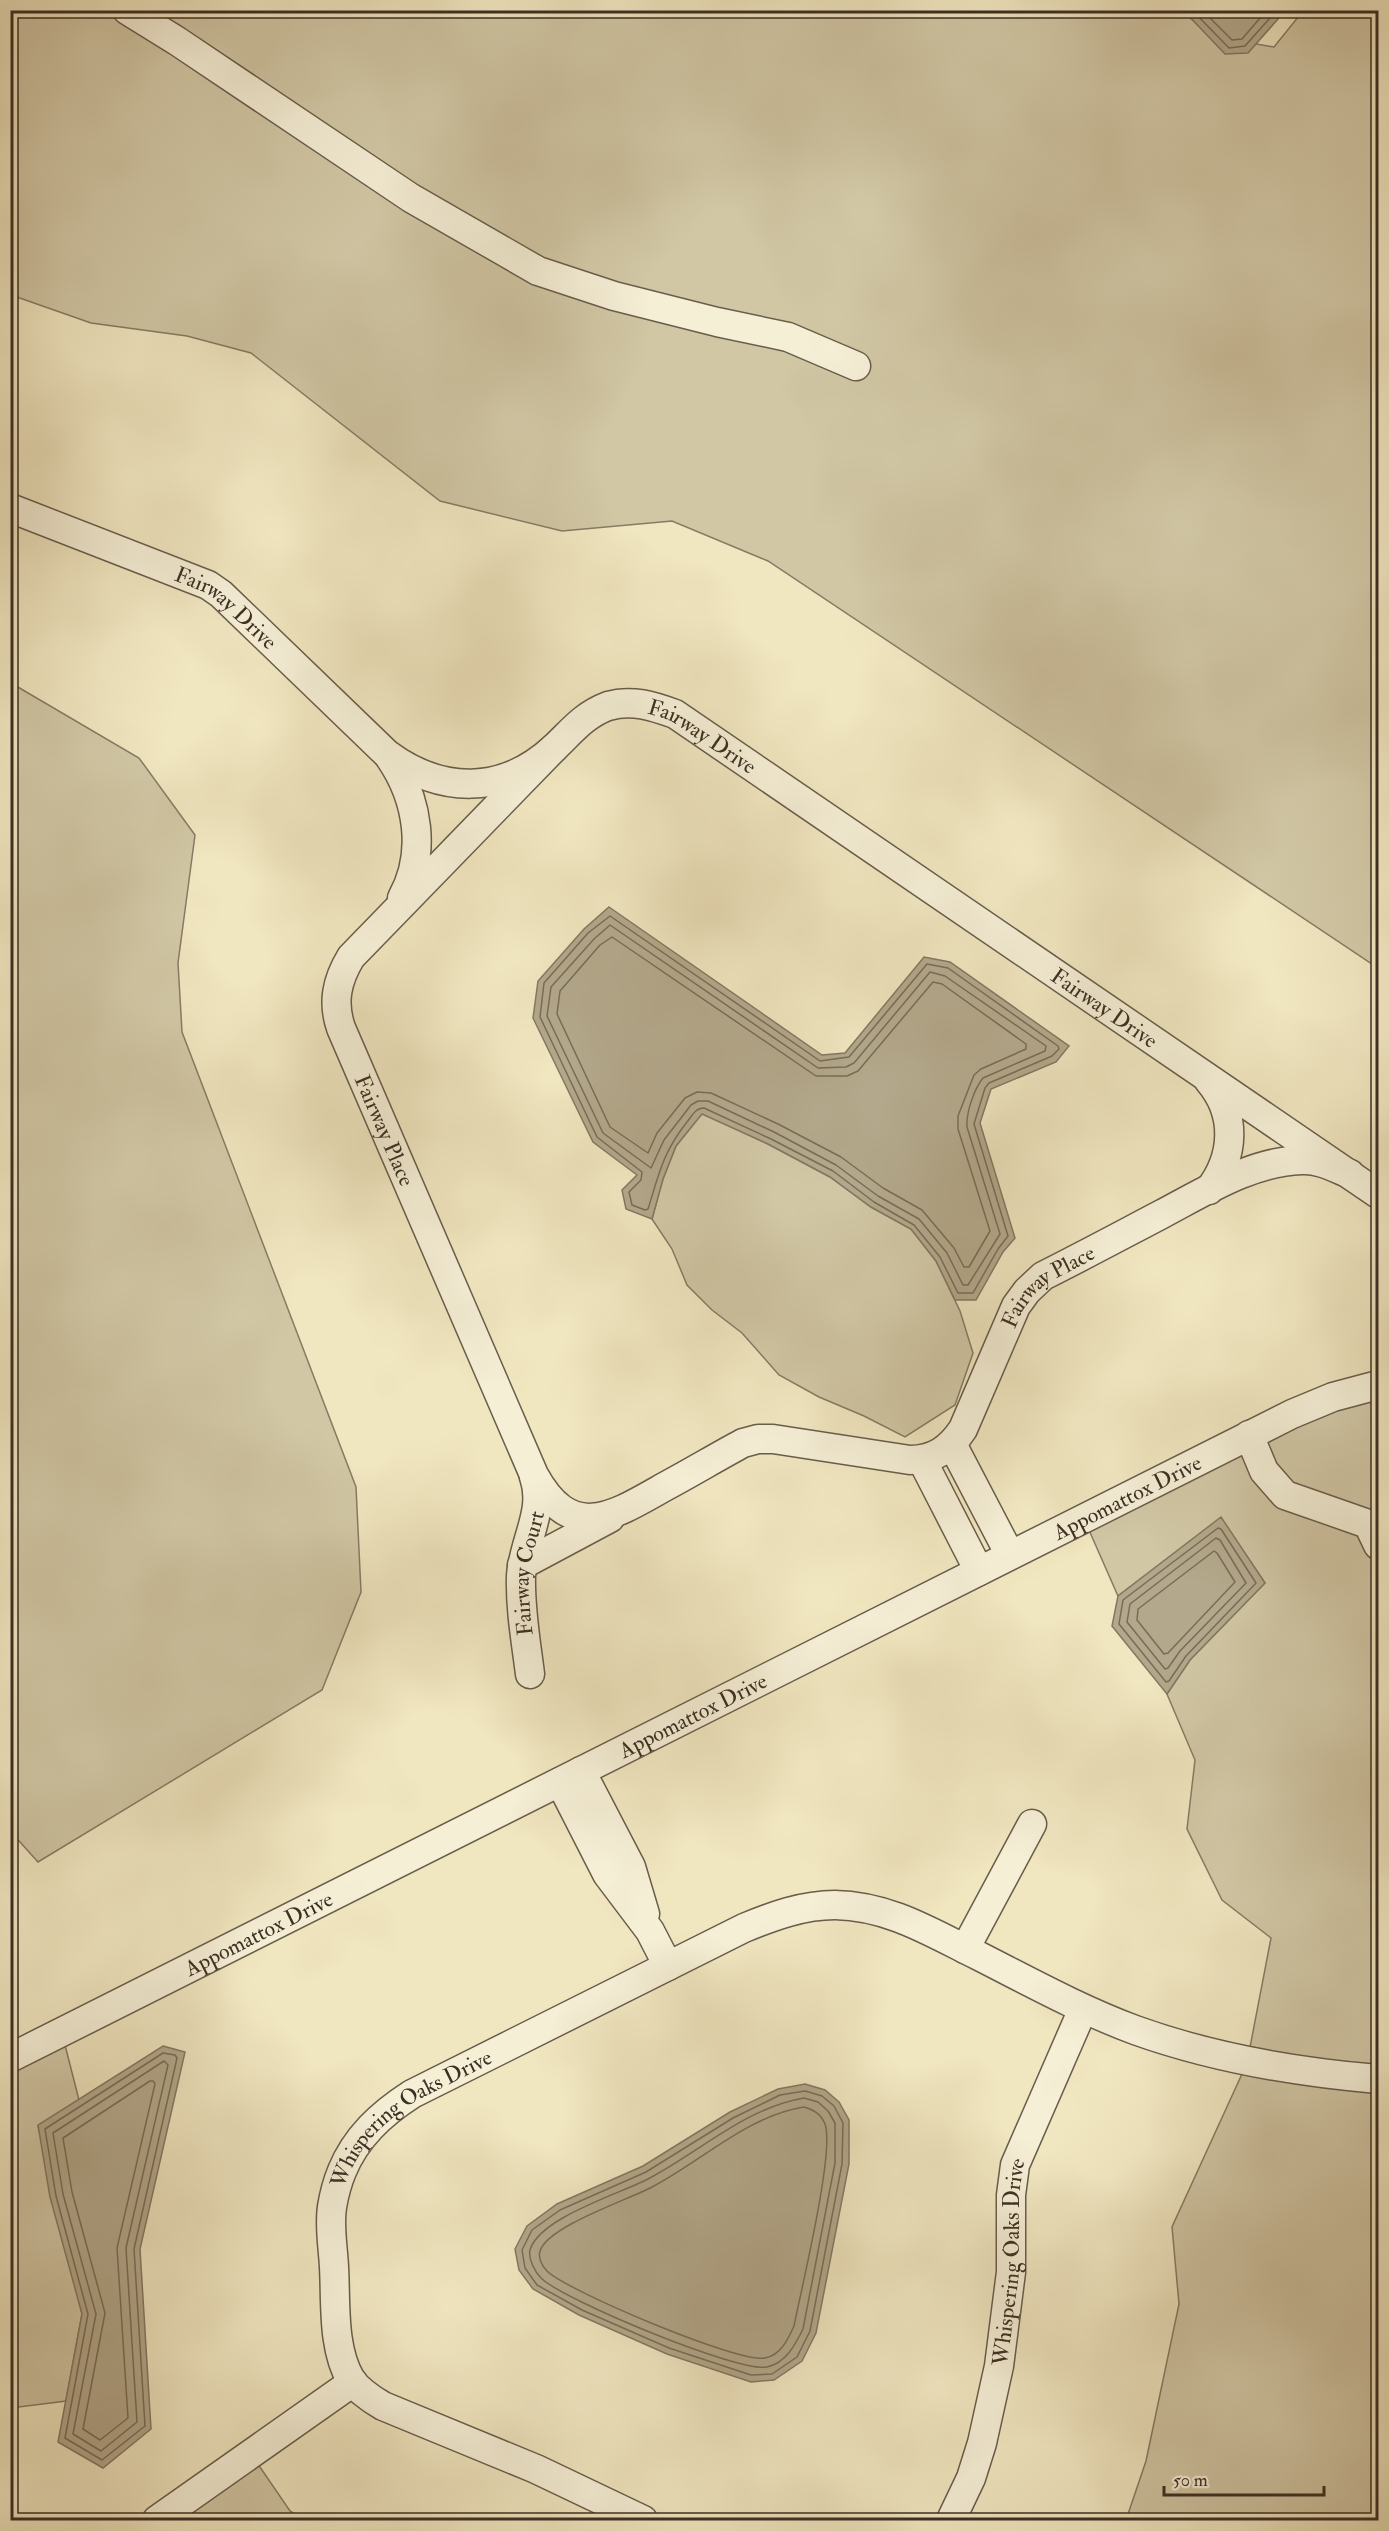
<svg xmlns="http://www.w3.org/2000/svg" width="1389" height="2531" font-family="'IM FELL Double Pica',serif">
<rect width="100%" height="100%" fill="#f0e6c0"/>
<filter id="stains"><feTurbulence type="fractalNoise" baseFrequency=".00333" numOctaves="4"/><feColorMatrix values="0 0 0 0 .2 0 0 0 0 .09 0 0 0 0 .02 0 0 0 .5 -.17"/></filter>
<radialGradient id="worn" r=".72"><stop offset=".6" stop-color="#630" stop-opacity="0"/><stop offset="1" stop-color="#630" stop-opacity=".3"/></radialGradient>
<g fill="#d1c7a5" stroke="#867b64" stroke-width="1.5">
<polygon points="1181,10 1211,36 1274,47 1303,11 1378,11 1378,968 768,561 672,521 562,531 440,501 251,353 187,336 91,323 11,295 11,11"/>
<polygon points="11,683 139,758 195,835 178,963 182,1032 356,1487 361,1592 322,1690 38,1862 11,1832"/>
<polygon points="702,1113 768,1144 830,1177 871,1207 911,1229 936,1261 960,1311 973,1353 955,1405 905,1437 864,1416 819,1397 779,1375 742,1333 712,1310 687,1285 672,1249 652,1219 663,1179 676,1146"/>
<polygon points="1378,1398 1378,2520 1126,2520 1146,2461 1179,2304 1172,2227 1247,2063 1271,1938 1222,1900 1187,1829 1195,1760 1167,1694 1190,1660 1265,1583 1221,1518 1118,1596 1089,1530 1298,1425 1338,1408"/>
<polygon points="65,2045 79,2100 38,2126 82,2314 66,2401 11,2408 11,2072"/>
<polygon points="251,2454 290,2511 305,2520 149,2520"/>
</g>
<g fill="#b3a88b" stroke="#837862" stroke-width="1.5">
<polygon points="1184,11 1285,11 1248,53 1225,54"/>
<polygon points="609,907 822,1055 845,1053 924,957 950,962 1069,1046 1056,1062 991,1089 980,1123 1015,1238 1003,1252 976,1300 955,1300 936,1261 911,1229 871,1207 830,1177 768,1144 702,1114 676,1146 663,1179 652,1219 626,1209 622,1190 637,1175 593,1142 533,1018 538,981 584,929"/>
<polygon points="1221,1517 1265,1583 1190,1660 1167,1694 1112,1626 1118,1596"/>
<polygon points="163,2046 185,2052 140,2249 151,2429 103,2468 58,2442 82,2314 50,2197 38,2125"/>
<polygon points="805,2084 825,2090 839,2102 849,2120 849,2164 816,2333 802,2361 774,2380 751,2382 667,2354 579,2315 533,2289 519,2270 515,2249 527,2226 557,2204 643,2166 730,2112 778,2089"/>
</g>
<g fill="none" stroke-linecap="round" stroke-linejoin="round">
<g stroke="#786c58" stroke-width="1.5">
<polyline points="1192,10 1229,48 1245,46 1277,10"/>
<polyline points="1202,10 1232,40 1242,39 1267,10"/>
<path d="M610 916 820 1061 849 1057 927 964 948 968 1058 1046 1059 1049 1052 1056 989 1083 985 1088 974 1124 1008 1236 998 1249 973 1293H958L940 1257 914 1225 874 1202 833 1171 771 1139 704 1108C695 1108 692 1116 687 1122 663 1152 659 1174 648 1209L645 1210 632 1205 629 1192 641 1180 642 1172 597 1137 540 1017 544 983 588 933Z"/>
<path d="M610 925 818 1068 846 1067 854 1063 930 972 945 976 1046 1046 1045 1051 983 1078C974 1089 966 1113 967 1127L1000 1234 968 1285H963L947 1253 919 1219 878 1196 836 1165 774 1132 708 1101H698L691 1105 664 1140 651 1168 603 1133 547 1016 551 987 594 939Z"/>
<polygon points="612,937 816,1076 847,1076 858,1071 933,982 942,984 1026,1044 1026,1049 981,1069 974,1075 958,1116 958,1129 990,1231 969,1267 964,1267 954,1248 922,1210 883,1188 841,1157 778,1124 711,1093 697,1092 685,1098 657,1133 648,1153 610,1127 557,1014 560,991 600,945"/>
<polygon points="1218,1528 1221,1529 1256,1583 1186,1656 1169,1681 1166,1682 1119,1624 1123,1600"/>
<polygon points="1216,1538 1220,1540 1246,1583 1180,1651 1168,1668 1165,1669 1127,1622 1130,1604"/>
<polygon points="1214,1551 1217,1553 1235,1582 1168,1653 1164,1654 1137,1620 1138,1609"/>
<polygon points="163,2053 175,2055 177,2058 134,2249 145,2426 102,2460 65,2438 88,2314 56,2196 45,2129"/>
<polygon points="164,2061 168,2065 126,2248 137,2422 101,2451 73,2434 96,2314 63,2194 53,2133"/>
<polygon points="150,2081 153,2081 155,2084 117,2248 128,2418 100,2440 83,2429 105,2313 72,2192 63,2138"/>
<polygon points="805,2091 822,2096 834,2106 843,2123 842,2164 810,2331 797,2357 772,2374 751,2375 669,2348 582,2310 537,2285 525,2268 522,2250 532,2230 560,2210 646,2172 733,2118 780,2095"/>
<path d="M804 2098 818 2102 828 2111 835 2123V2163L803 2329C795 2345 786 2363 767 2367 739 2373 563 2300 541 2278 535 2272 528 2259 530 2250 539 2218 619 2194 648 2179 700 2152 745 2108 804 2098Z"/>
<path d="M804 2107C814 2110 821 2114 825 2124 835 2151 801 2290 794 2326 788 2339 781 2355 765 2358 740 2364 567 2291 547 2271 542 2266 538 2258 540 2251 548 2226 628 2200 652 2187 702 2161 747 2116 804 2107Z"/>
</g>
<defs>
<g id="minor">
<polyline points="127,10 177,41 411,198 538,271 614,296 717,322 788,337 856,366"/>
<path id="s1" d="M10 508 208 585 221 594 387 754C441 794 503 795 554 748 572 731 584 715 608 706 632 699 653 706 675 714L1378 1194"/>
<path id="s2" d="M554 748 351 957C337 980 332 1002 341 1028L534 1475C572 1544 613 1516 666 1486 692 1472 717 1457 743 1443L758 1439H773L910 1460C934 1460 950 1449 963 1429L1016 1306 1027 1291 1043 1276C1083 1256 1122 1235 1162 1214 1204 1192 1252 1161 1302 1160 1319 1159 1335 1168 1350 1174"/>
<path d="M390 758C418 799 427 853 402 898"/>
<path d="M1209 1190C1235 1156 1237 1114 1209 1081"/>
<polyline points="1249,1435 1264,1471 1285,1495 1368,1524 1378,1545"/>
<polyline points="952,1444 1010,1555"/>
<polyline points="922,1460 979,1571"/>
<polyline points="522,1565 610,1518"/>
<path id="s3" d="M530 1674C526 1642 520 1609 521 1576 523 1542 546 1510 534 1477"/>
<polyline points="581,1771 631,1867 645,1914"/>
<polyline points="560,1782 607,1874 650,1931 668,1966"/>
<polyline points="965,1949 1032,1824"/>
<path id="s4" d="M10 2058 1292 1414 1333 1397 1378 1385"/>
<polyline points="157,2520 353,2382"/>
<path id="s5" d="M643 2520 536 2469 383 2406C371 2399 359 2391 351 2380 332 2348 336 2302 334 2267 333 2247 329 2226 332 2207 334 2195 337 2183 342 2171 356 2137 381 2114 412 2094L744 1928C773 1916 803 1905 835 1905 890 1906 932 1933 979 1956 1030 1982 1081 2010 1135 2030 1213 2058 1295 2072 1378 2079"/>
<path id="s6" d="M951 2520 971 2478 982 2443 999 2366 1011 2272V2195L1015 2165 1083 2009"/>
</g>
</defs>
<use href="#minor" stroke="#695d4b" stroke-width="31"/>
<use href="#minor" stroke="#f5efd6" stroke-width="28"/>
</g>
<g text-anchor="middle" stroke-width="4.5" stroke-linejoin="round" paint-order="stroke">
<g font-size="22" fill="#3c2f24" stroke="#f5efd6">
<text dy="8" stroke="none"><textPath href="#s1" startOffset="240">Fairway Drive</textPath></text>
<text dy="8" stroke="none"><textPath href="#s1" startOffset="814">Fairway Drive</textPath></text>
<text dy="8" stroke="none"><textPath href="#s1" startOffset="1300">Fairway Drive</textPath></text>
<text dy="8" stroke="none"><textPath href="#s2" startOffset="477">Fairway Place</textPath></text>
<text dy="8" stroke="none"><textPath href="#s2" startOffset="1503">Fairway Place</textPath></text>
<text dy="8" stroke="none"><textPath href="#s4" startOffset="1250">Appomattox Drive</textPath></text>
<text dy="8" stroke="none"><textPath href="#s3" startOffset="102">Fairway Court</textPath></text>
<text dy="8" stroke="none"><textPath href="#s4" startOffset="764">Appomattox Drive</textPath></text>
<text dy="8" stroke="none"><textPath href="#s4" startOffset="278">Appomattox Drive</textPath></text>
<text dy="8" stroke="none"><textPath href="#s5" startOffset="627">Whispering Oaks Drive</textPath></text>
<text dy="8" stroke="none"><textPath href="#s6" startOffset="267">Whispering Oaks Drive</textPath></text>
</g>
</g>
<rect width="1389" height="2531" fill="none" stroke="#f0e6c0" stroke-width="36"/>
<rect x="12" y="12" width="1365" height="2507" fill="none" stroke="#3c2f24" stroke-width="3"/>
<rect x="18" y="18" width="1353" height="2495" fill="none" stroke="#3c2f24" stroke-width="1.5"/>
<path d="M1164 2486v9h160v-9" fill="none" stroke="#3c2f24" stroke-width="3"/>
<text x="1173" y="2486" font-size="18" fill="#3c2f24" stroke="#f5efd6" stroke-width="4.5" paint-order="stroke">50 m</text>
<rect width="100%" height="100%" filter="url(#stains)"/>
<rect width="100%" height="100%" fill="url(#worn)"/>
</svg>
